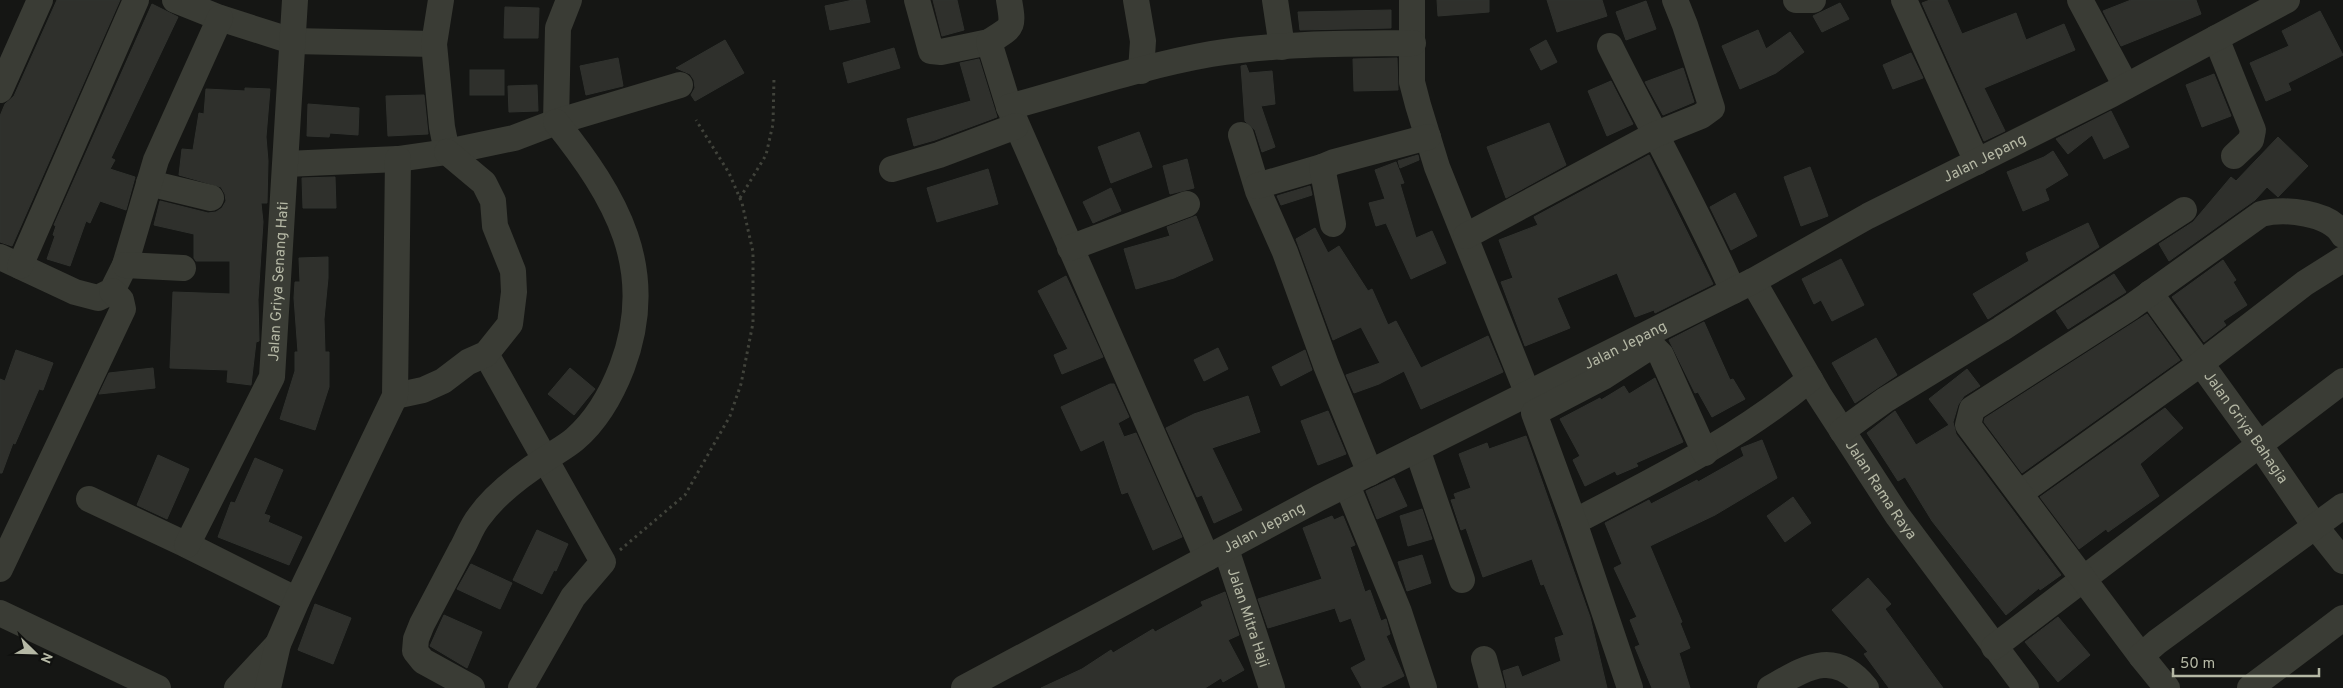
<svg xmlns="http://www.w3.org/2000/svg" width="2343" height="688" font-family="Overpass,sans-serif">
<rect width="100%" height="100%" fill="#151614"/>
<g fill="#2f302c" stroke="#30322e">
<polygon points="57,0 120,0 12,246 0,242 0,116 5,104 14,96"/>
<polygon points="853,0 865,0 870,22 830,30 825,6"/>
<polygon points="933,0 957,0 964,30 942,36"/>
<polygon points="1437,0 1489,0 1489,12 1438,16"/>
<polygon points="1547,0 1602,0 1607,16 1557,32"/>
<polygon points="1930,0 1947,0 1962,34 2016,13 2026,40 2064,24 2075,50 1984,88 2005,131 1984,141 1922,3"/>
<polygon points="2131,0 2196,0 2201,14 2121,46 2103,11"/>
<polygon points="1646,1 1656,29 1626,40 1616,12"/>
<polygon points="1840,3 1849,19 1822,32 1813,16"/>
<polygon points="152,4 178,17 111,158 115,160 110,169 135,177 126,210 100,201 90,223 86,221 70,266 47,259 55,236 53,235 56,226 54,225"/>
<polygon points="505,7 539,8 538,38 504,38"/>
<polygon points="1391,10 1391,28 1300,30 1298,12"/>
<polygon points="2320,11 2343,55 2288,83 2291,90 2266,101 2250,63 2289,46 2282,31"/>
<polygon points="1758,30 1766,49 1790,32 1804,52 1776,73 1740,89 1722,46"/>
<polygon points="725,40 744,73 695,101 691,95 695,88 694,80 690,74 676,68"/>
<polygon points="1546,40 1557,62 1541,70 1530,49"/>
<polygon points="894,48 900,68 848,83 843,63"/>
<polygon points="1911,53 1923,78 1893,89 1883,65"/>
<polygon points="618,58 623,86 586,95 580,66"/>
<polygon points="1397,58 1398,90 1354,91 1353,59"/>
<polygon points="979,59 997,117 935,140 914,146 907,119 971,101 960,63"/>
<polygon points="1246,65 1249,73 1272,71 1275,104 1261,106 1275,147 1262,152 1255,130 1245,121 1241,66"/>
<polygon points="1683,68 1694,102 1663,115 1645,82"/>
<rect x="470" y="70" width="34" height="25"/>
<polygon points="2214,74 2231,116 2202,127 2186,85"/>
<polygon points="1611,81 1633,124 1607,136 1588,91"/>
<polygon points="537,85 538,111 509,112 508,86"/>
<polygon points="245,88 270,89 266,137 268,161 267,203 261,203 263,222 258,300 259,341 256,342 251,385 227,382 228,370 170,368 173,292 230,294 230,261 196,261 194,258 194,234 154,225 160,201 208,213 216,212 222,208 226,201 225,194 221,187 179,175 182,149 193,150 199,113 204,114 206,89 245,91"/>
<polygon points="424,95 428,134 388,136 386,96"/>
<polygon points="308,104 359,108 358,135 330,133 329,137 307,136"/>
<polygon points="2111,111 2129,147 2104,159 2092,135 2068,154 2056,139"/>
<polygon points="1549,123 1566,165 1506,198 1487,147"/>
<polygon points="1139,132 1152,167 1111,183 1098,147"/>
<polygon points="2278,137 2308,166 2278,197 2267,187 2255,200 2169,261 2159,244 2193,222 2231,177 2236,181"/>
<polygon points="2053,151 2068,175 2045,189 2049,200 2023,211 2007,172 2044,157"/>
<polygon points="1418,155 1419,160 1400,168 1398,161"/>
<polygon points="1649,155 1713,284 1655,313 1654,310 1635,317 1617,273 1557,298 1570,328 1525,346 1501,282 1513,278 1499,240 1538,225 1534,217"/>
<polygon points="1187,159 1194,188 1170,194 1163,166"/>
<polygon points="1396,162 1404,183 1400,184 1416,238 1432,231 1446,263 1411,279 1386,223 1376,226 1369,203 1385,199 1375,170"/>
<polygon points="1810,167 1828,216 1801,226 1784,177"/>
<polygon points="988,169 998,204 937,222 927,188"/>
<polygon points="335,177 336,208 303,208 302,178"/>
<polygon points="1310,186 1312,195 1281,205 1277,196"/>
<polygon points="1111,188 1121,211 1093,223 1083,202"/>
<polygon points="1735,193 1757,236 1731,250 1710,207"/>
<polygon points="1196,216 1213,260 1174,278 1136,289 1124,249 1170,236 1167,227"/>
<polygon points="2088,223 2099,247 1988,319 1973,294 2029,261 2026,253"/>
<polygon points="1315,228 1328,253 1339,246 1368,291 1372,289 1388,325 1396,321 1421,368 1488,336 1503,372 1421,409 1404,371 1379,384 1354,393 1346,375 1380,363 1361,327 1333,340 1296,239"/>
<polygon points="328,257 328,278 324,319 325,352 329,352 329,387 315,430 280,419 295,371 295,352 298,352 294,298 295,282 300,282 299,258"/>
<polygon points="1841,259 1864,305 1832,321 1821,300 1814,304 1802,279"/>
<polygon points="2223,260 2236,280 2233,282 2247,305 2223,321 2226,325 2204,342 2172,297"/>
<polygon points="2114,274 2126,292 2068,329 2056,311"/>
<polygon points="1066,276 1103,357 1062,374 1054,355 1068,349 1038,291"/>
<polygon points="2147,314 2180,360 2022,473 1984,422 1985,418"/>
<polygon points="1704,322 1730,380 1733,379 1745,399 1712,417 1698,392 1695,393 1669,340"/>
<polygon points="1876,338 1897,375 1855,403 1832,363"/>
<polygon points="1218,348 1228,369 1204,381 1194,360"/>
<polygon points="16,350 53,363 43,390 39,389 15,444 13,443 2,473 0,473 0,379 5,381"/>
<polygon points="1305,350 1312,370 1281,386 1272,367"/>
<polygon points="153,368 155,388 99,394 109,373"/>
<polygon points="570,368 595,389 574,415 548,394"/>
<polygon points="1967,369 1980,386 1964,396 1958,405 1953,422 1956,434 2061,575 2040,590 2039,588 2006,615 1932,521 1905,477 1898,481 1867,433 1895,411 1916,445 1949,425 1929,399"/>
<polygon points="1655,378 1683,442 1636,463 1638,466 1617,475 1615,471 1585,486 1573,460 1580,456 1560,419 1600,398 1601,400 1624,386 1629,394"/>
<polygon points="1110,384 1114,384 1129,417 1118,423 1124,437 1136,433 1182,537 1153,550 1128,492 1122,494 1104,440 1081,451 1061,407"/>
<polygon points="1248,396 1260,432 1212,448 1242,510 1214,523 1202,495 1197,497 1166,428 1194,414"/>
<polygon points="2165,408 2183,428 2140,464 2159,496 2108,532 2106,529 2079,549 2040,497"/>
<polygon points="1328,411 1346,454 1318,465 1301,421"/>
<polygon points="1526,436 1590,617 1607,688 1507,688 1503,671 1518,666 1522,677 1561,661 1555,638 1564,635 1544,584 1541,585 1532,559 1483,577 1466,528 1461,530 1451,500 1456,499 1454,494 1471,488 1459,454 1487,443 1489,449"/>
<polygon points="1762,440 1777,478 1715,515 1650,546 1682,622 1680,623 1690,648 1679,653 1690,688 1652,688 1635,647 1640,645 1630,620 1637,617 1614,568 1622,564 1605,523 1649,500 1651,504 1697,480 1698,482 1744,456 1741,448"/>
<polygon points="158,455 189,469 167,519 137,505"/>
<polygon points="255,458 283,470 264,514 270,516 268,522 302,537 289,565 218,537 231,502 235,503"/>
<polygon points="1394,478 1407,506 1377,519 1366,491"/>
<polygon points="1793,497 1811,523 1785,542 1767,516"/>
<polygon points="1422,509 1432,539 1408,546 1400,516"/>
<polygon points="1332,516 1334,520 1343,516 1355,545 1350,547 1365,592 1370,590 1381,621 1386,619 1390,634 1386,636 1404,676 1380,688 1362,688 1351,668 1366,660 1351,618 1340,622 1335,608 1268,628 1258,599 1322,579 1303,528"/>
<polygon points="537,530 568,544 556,571 554,570 542,594 513,580"/>
<polygon points="1422,555 1431,583 1407,591 1398,562"/>
<polygon points="471,564 512,583 500,609 457,589"/>
<polygon points="1868,578 1891,604 1885,609 1943,688 1889,688 1864,654 1868,652 1832,610"/>
<polygon points="1225,592 1239,635 1228,640 1244,670 1223,682 1221,678 1205,688 1041,688 1082,669 1111,650 1113,653 1153,629 1155,632 1203,606 1201,602"/>
<polygon points="315,604 351,618 333,664 298,650"/>
<polygon points="444,615 482,632 467,668 430,646"/>
<polygon points="2058,617 2090,655 2058,682 2025,642"/>
</g>
<g fill="none" stroke-linecap="round" stroke-linejoin="round">
<g stroke="#41433b" stroke-width="3" stroke-dasharray="2.5 4" stroke-linecap="butt">
<polyline points="740,198 766,155 773,124 774,78"/>
<polyline points="620,550 685,495 730,416 741,384 753,323 753,252 742,203 729,173 696,120"/>
</g>
<g stroke="#3a3c35" stroke-width="26">
<polyline points="175,0 220,18 292,41 434,44"/>
<polyline points="441,0 434,44 442,127 447,152"/>
<polyline points="917,0 931,51 941,52 989,42"/>
<path d="M1009 0C1014 29 1013 26 989 42L1009 107 1207 558"/>
<polyline points="1136,0 1143,41 1141,71"/>
<polyline points="1275,0 1282,47"/>
<polyline points="1412,0 1412,82 1418,105 1437,167 1527,392"/>
<polyline points="1796,0 1813,0"/>
<polyline points="1904,0 1977,162"/>
<polyline points="2080,0 2126,86"/>
<polyline points="2216,38 2253,130 2251,140 2234,156"/>
<path d="M1610 46C1651 128 1696 207 1733 291"/>
<polyline points="0,90 40,0"/>
<path d="M1009 107C1075 89 1143 66 1211 54 1278 43 1346 44 1413 43"/>
<polyline points="556,122 558,28 569,0"/>
<polyline points="1241,135 1258,191 1285,252 1326,365 1370,473"/>
<polyline points="286,164 398,159 447,152 514,138 556,122 680,85"/>
<polyline points="892,169 939,155 1016,126"/>
<polyline points="149,183 211,198"/>
<polyline points="1257,186 1322,167"/>
<polyline points="1333,224 1322,167 1334,162 1428,137"/>
<polyline points="1466,236 1654,135 1701,116 1712,108 1685,25 1675,0"/>
<polyline points="1070,248 1187,204"/>
<polyline points="0,257 75,292 98,298 112,291 125,265 156,160 220,18"/>
<polyline points="125,265 183,268"/>
<polyline points="20,266 136,0"/>
<path id="s1" d="M1753 281 1819 395 1897 515 2026 688"/>
<path id="s2" d="M2150 293 2259 444 2315 526 2343 561"/>
<polyline points="486,354 603,562 573,597 521,688"/>
<polyline points="395,396 423,390 443,381 468,362 486,354 510,324 514,292 513,271 495,226 493,201 484,183 447,152"/>
<polyline points="1842,431 1885,400 2001,329 2184,210"/>
<polyline points="1417,449 1462,580"/>
<polyline points="1347,485 1399,612 1424,688"/>
<polyline points="2020,493 2200,364 2305,283 2343,259"/>
<polyline points="89,499 187,545 297,600"/>
<path d="M1574 522C1656 479 1738 439 1810 379"/>
<path id="s3" d="M187 545 272 377 295 0"/>
<path id="s4" d="M1226 549 1272 688"/>
<polyline points="0,569 123,309 121,300 112,291"/>
<polyline points="0,613 158,688"/>
<polyline points="1994,647 2343,381"/>
<path d="M2141 656 1968 425 1972 409 2131 307 2261 214C2284 208 2330 212 2343 235"/>
<polyline points="1484,659 1492,688"/>
<polyline points="237,688 278,644"/>
<polyline points="268,688 278,644 297,600 395,396 398,159"/>
<path d="M472 688 423 661 415 651 416 639 422 624C435 599 448 575 461 550 467 540 471 527 479 517 496 493 522 474 547 458 556 452 567 446 575 439 597 420 612 393 622 367 659 269 616 197 556 122"/>
<path id="s5" d="M964 688 1319 498 1753 281 1868 216 2112 94 2287 0"/>
<polyline points="1630,688 1574,522 1534,413 1603,377 1648,348 1655,349 1661,355 1705,453"/>
<path d="M1770 688C1806 668 1834 648 1866 688"/>
<polyline points="2167,688 2141,656 2157,642 2343,506"/>
<polyline points="2250,688 2343,618"/>
</g>
</g>
<g text-anchor="middle" stroke-width="5" stroke-linejoin="round" paint-order="stroke">
<g font-size="15" fill="#b5b8a5" stroke="#10110f">
<text dy="5" stroke="none"><textPath href="#s5" startOffset="1150">Jalan Jepang</textPath></text>
<text dy="5" stroke="none"><textPath href="#s3" startOffset="284">Jalan Griya Senang Hati</textPath></text>
<text dy="5" stroke="none"><textPath href="#s5" startOffset="745">Jalan Jepang</textPath></text>
<text dy="5" stroke="none"><textPath href="#s2" startOffset="165">Jalan Griya Bahagia</textPath></text>
<text dy="5" stroke="none"><textPath href="#s1" startOffset="245">Jalan Rama Raya</textPath></text>
<text dy="5" stroke="none"><textPath href="#s5" startOffset="340">Jalan Jepang</textPath></text>
<text dy="5" stroke="none"><textPath href="#s4" startOffset="72">Jalan Mitra Haji</textPath></text>
</g>
</g>
<g transform="translate(35 653) rotate(113)" stroke="#10110f" stroke-width="4" paint-order="stroke">
<path d="M0-4L9 19L0 12L-9 19Z" fill="#b5b8a5"/>
<text y="-8" font-size="14" font-weight="bold" text-anchor="middle" fill="#b5b8a5">N</text>
</g>
<path d="M2173 668v8h146v-8" fill="none" stroke="#b5b8a5" stroke-width="2.5"/>
<text x="2180" y="668" font-size="15" fill="#b5b8a5" stroke="#10110f" stroke-width="4" paint-order="stroke">50 m</text>
</svg>
